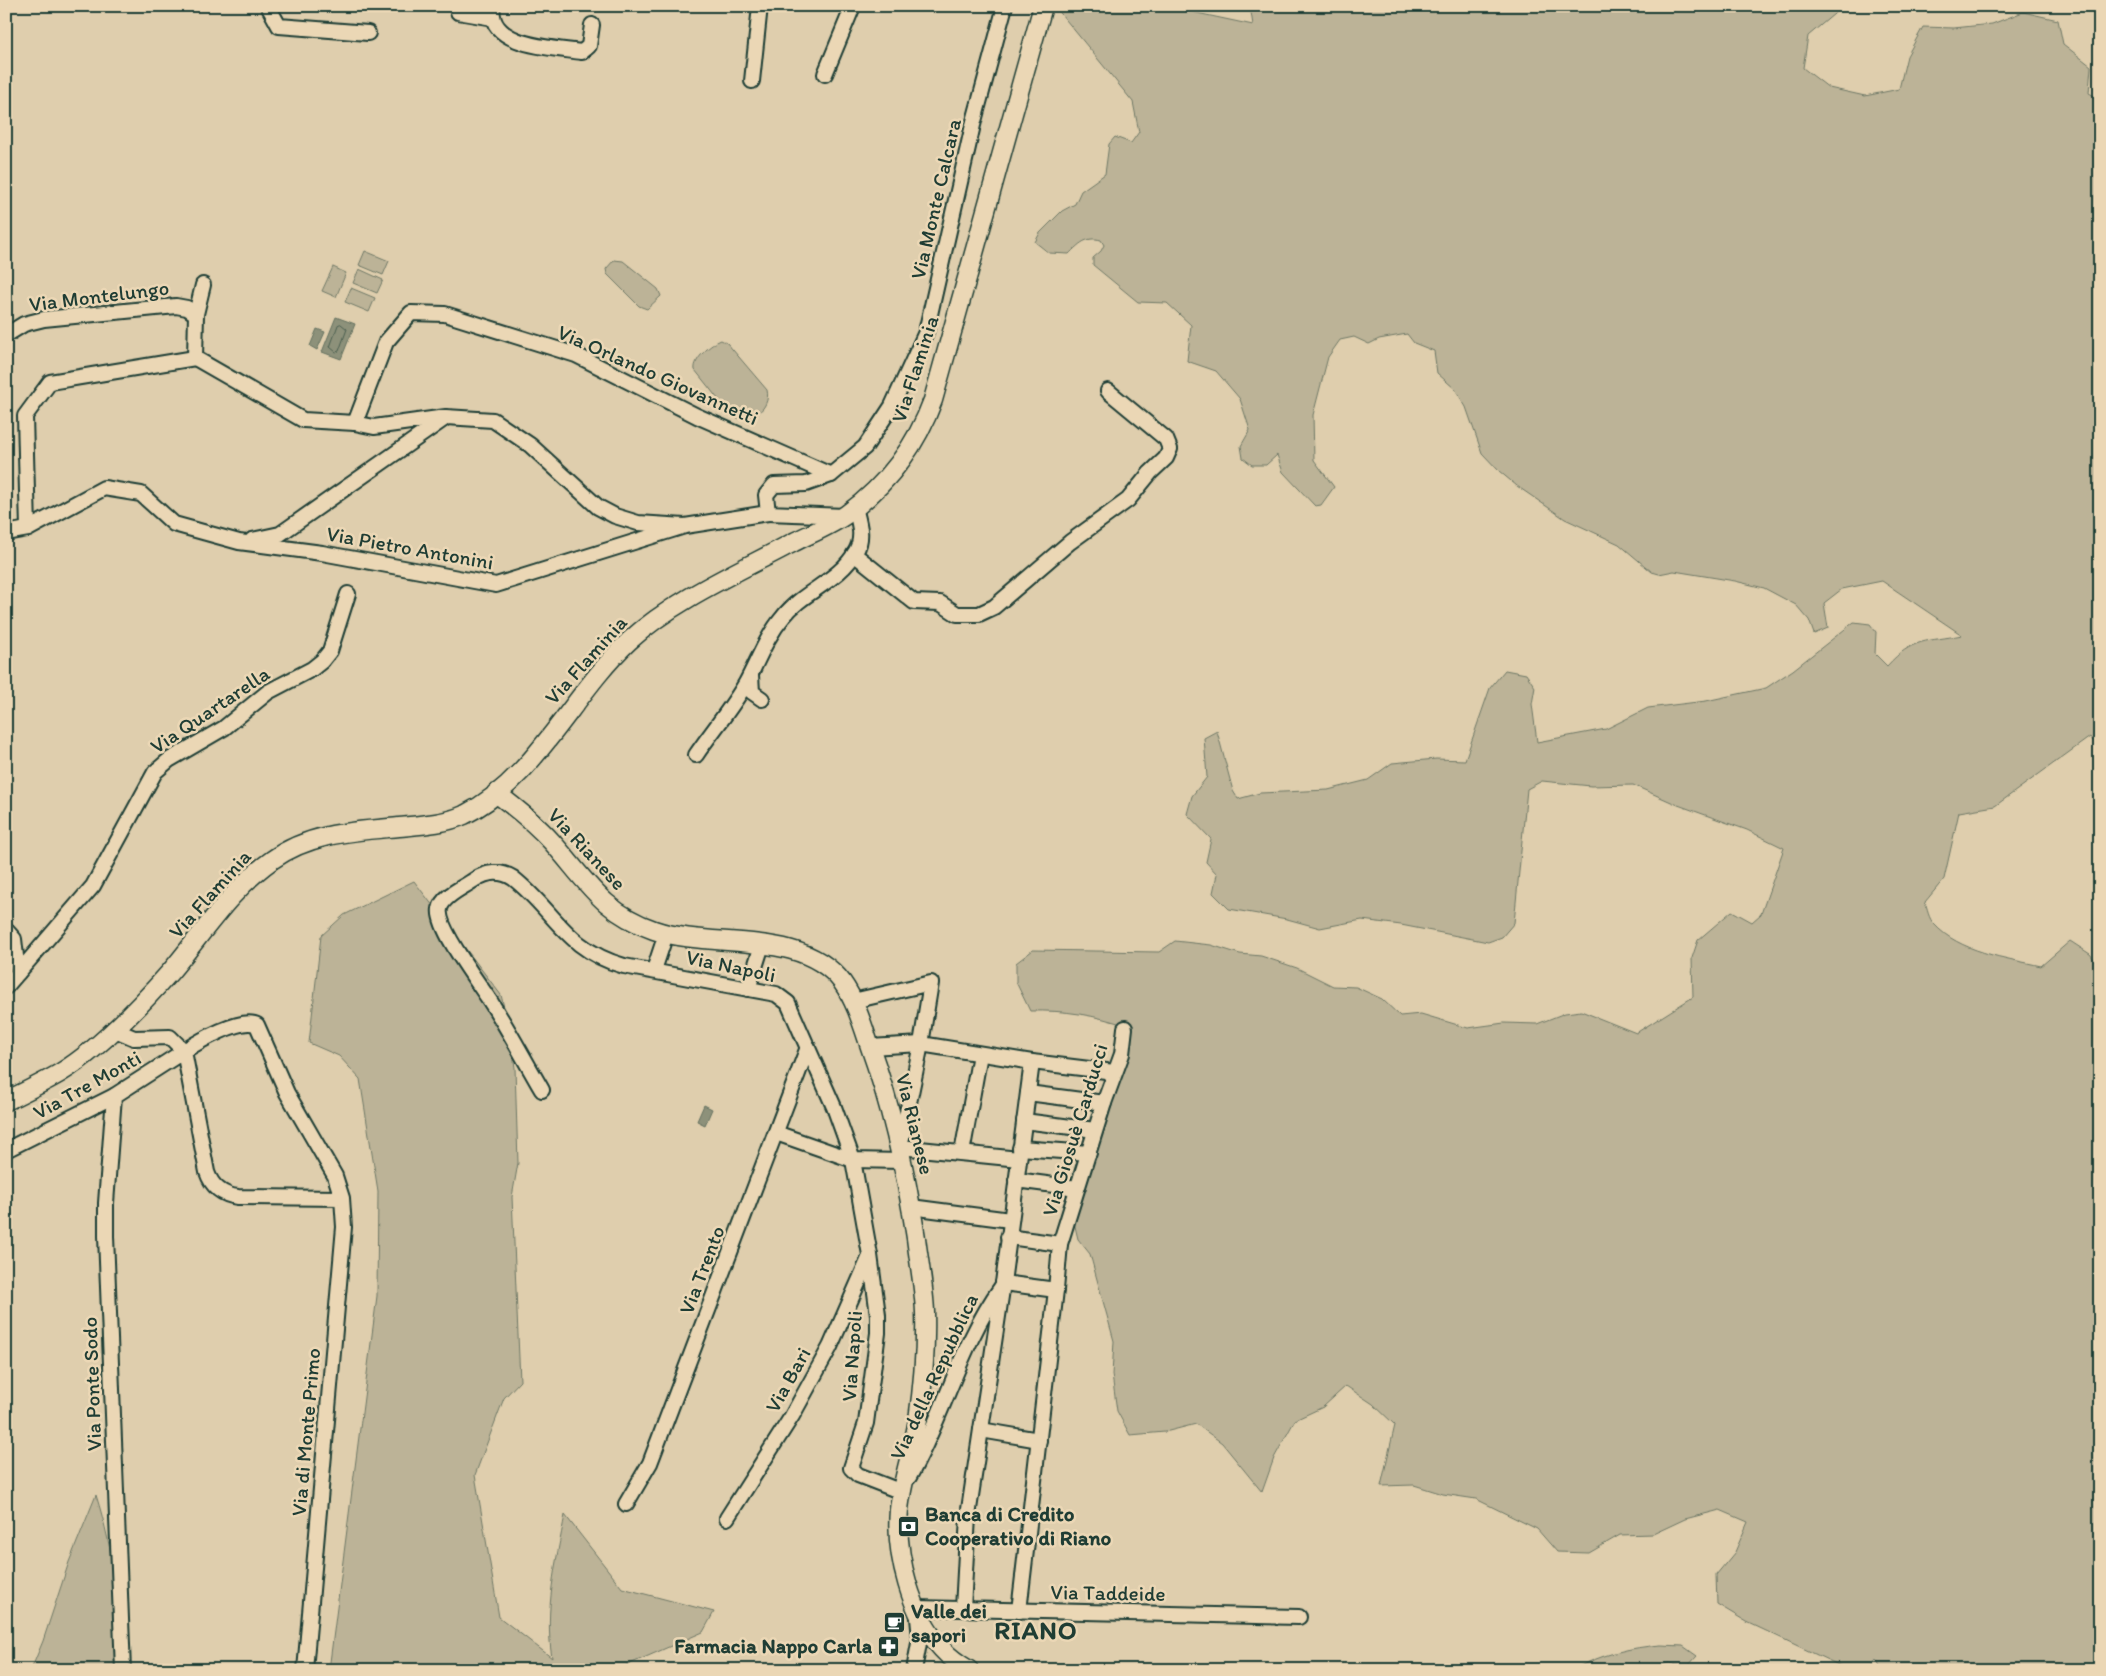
<svg xmlns="http://www.w3.org/2000/svg" width="2106" height="1676" font-family="Itim,sans-serif">
<rect width="100%" height="100%" fill="#dfcead"/>
<filter id="ink" filterUnits="userSpaceOnUse"><feTurbulence type="fractalNoise" baseFrequency=".02" numOctaves="2"/><feDisplacementMap in="SourceGraphic" scale="10" xChannelSelector="R" yChannelSelector="G"/><feConvolveMatrix kernelMatrix="1 2 1 2 8 2 1 2 1" color-interpolation-filters="sRGB"/></filter>
<g filter="url(#ink)">
<g fill="#bcb397" stroke="#6e7866">
<path d="M1058 6H1164L1253 25 1250 6H1702L1706 8 1707 6H1840L1834 14 1808 36 1803 68 1829 88 1865 96 1899 89 1907 56 1923 27 1954 28 1992 24 2023 12 2058 20 2063 44 2091 66 2089 93 2100 99V749L2090 737 1995 806 1959 812 1944 879 1925 902C1927 909 1929 919 1934 924 1959 952 2006 958 2041 966L2070 941 2090 954 2100 967V1670H1882L1876 1660 1868 1670H1849L1747 1622 1717 1604 1716 1575 1735 1552 1748 1522 1720 1510 1685 1519 1653 1534 1620 1535 1589 1553 1557 1552 1537 1529 1476 1499 1443 1494 1414 1485 1381 1486 1395 1425 1373 1404 1346 1386 1323 1407 1295 1420 1274 1458 1262 1492 1222 1443 1196 1424 1165 1432 1130 1435 1117 1411 1112 1375 1114 1341 1090 1254 1078 1239 1073 1218 1127 1026C1095 1015 1064 1010 1030 1011L1016 982V963L1033 950 1159 952 1175 941 1211 945 1240 954 1261 956 1297 968 1333 986 1356 987 1382 999 1400 1016 1421 1014 1468 1028 1504 1023 1537 1024 1565 1013 1581 1011 1636 1033 1693 997 1692 958 1698 940 1732 911 1752 922 1761 914 1784 848 1747 830 1678 805 1633 785 1591 786 1542 781 1527 789 1514 923 1502 937 1488 942 1401 925 1362 920 1320 928 1287 919 1229 909 1213 893 1217 874 1206 862 1211 839 1187 814 1192 796 1207 777 1204 738 1217 731 1233 791 1238 799 1260 793 1328 790 1368 780 1392 763 1436 759 1465 760 1490 688 1505 670 1526 674 1535 687 1532 704 1537 742 1606 729 1648 708 1706 701 1766 688 1793 670 1854 622 1870 624 1876 632 1875 654 1887 666C1913 637 1927 642 1962 635L1882 581 1842 589 1824 603 1828 628 1814 634 1809 620 1796 605 1764 588 1735 581 1674 571 1659 574 1652 572 1619 544 1565 519 1517 486 1499 471 1482 453 1466 407 1455 389 1437 373 1434 351 1414 343 1407 334 1379 339 1369 344 1354 337 1340 340 1328 357 1313 415 1314 460 1334 487 1321 505 1315 506 1283 472 1277 455 1266 465H1252L1243 458 1241 446 1250 430 1240 399 1216 371 1187 361 1191 325 1167 303 1138 302 1093 265V258L1101 251 1104 245 1101 240C1086 236 1079 244 1069 254L1049 253 1035 242 1040 233 1062 211 1075 204 1081 191 1105 174 1109 144 1115 137 1131 143 1139 132 1133 102 1057 9Z"/>
<polygon points="365,251 389,261 383,275 359,265"/>
<polygon points="614,260 623,261 658,289 661,296 647,309 639,306 607,274 606,269"/>
<polygon points="333,267 346,273 336,297 322,291"/>
<polygon points="359,269 383,280 377,293 353,283"/>
<polygon points="351,288 375,298 369,312 345,302"/>
<path d="M721 340 727 343 767 390C772 410 746 427 730 414L695 370C693 359 711 344 721 340Z"/>
<path d="M414 881 501 995 510 1032 515 1068 518 1163 512 1197 520 1381 504 1398 475 1475 499 1617 552 1658C544 1610 556 1562 565 1515L622 1588 714 1612 703 1632 616 1670H329L377 1296 378 1191 360 1079 339 1056 309 1043 321 936 344 915Z"/>
<path d="M96 1495C114 1552 121 1610 121 1670H31L43 1641 69 1562Z"/>
<path d="M1661 1645 1683 1646 1697 1656 1687 1667 1669 1663 1640 1670H1573C1598 1655 1632 1647 1661 1645Z"/>
</g>
<g fill="#8d917a" stroke="#616f5e">
<polygon points="336,317 355,324 341,359 322,352"/>
<polygon points="317,329 325,332 317,350 310,346"/>
<polygon points="704,1105 712,1109 705,1125 697,1121"/>
</g>
<g fill="none" stroke-linecap="round" stroke-linejoin="round">
<polygon stroke="#4b5f50" stroke-width="1" points="341,324 347,329 339,351 336,352 330,347 338,325"/>
<defs>
<g id="minor">
<polyline points="268,6 279,26 368,33"/>
<path d="M493 6C486 47 555 48 582 52L589 46 592 25"/>
<polyline points="458,12 493,18"/>
<polyline points="825,74 853,6"/>
<polyline points="752,81 760,6"/>
<polyline points="203,285 196,314 195,358 303,420 355,423 374,427 446,417 493,420 530,445 598,507 615,516 638,523 685,526 768,513"/>
<polyline points="6,335 24,324 44,319 176,306 187,308 196,314"/>
<polyline points="355,423 386,342 411,313 445,314 576,355 697,416 831,475"/>
<polyline points="845,516 768,513 766,495 774,485 806,484 831,475 865,447 892,406 926,332 973,125 1005,6"/>
<polyline points="28,529 25,416 50,382 195,358"/>
<polyline points="6,533 28,529 104,488 141,494 174,524 239,542 322,553 496,585 685,526"/>
<polyline points="252,540 280,534 444,419"/>
<polyline points="854,554 914,602 940,603 957,614 979,614 994,607 1070,542 1128,500 1150,473 1166,458 1170,449 1166,439 1108,391"/>
<polyline points="751,675 752,692 762,699"/>
<path d="M696 755C712 731 732 708 746 683 758 661 766 637 783 617 803 591 840 581 856 551 864 537 859 523 855 507"/>
<polyline points="6,930 14,939 18,973"/>
<polyline points="654,970 666,934"/>
<polyline points="6,987 93,886 155,772 169,760 224,728 268,692 312,669 322,661 330,651 348,594"/>
<polyline points="748,989 762,945"/>
<polyline points="853,1001 931,983 921,1044 900,1147 1019,1159"/>
<polyline points="870,1047 921,1044 1032,1062 1114,1072"/>
<path d="M542 1090C525 1061 510 1032 492 1004 481 986 436 928 440 909 442 896 464 887 474 880 486 872 500 870 513 878 555 911 566 950 624 966L776 994 788 1003 834 1107 853 1160 870 1255 878 1315V1333L866 1423 851 1468 858 1475 902 1492"/>
<polyline points="1028,1093 1104,1103"/>
<polyline points="114,1096 106,1203 106,1236 123,1670"/>
<polyline points="1024,1121 1095,1130"/>
<polyline points="776,1133 853,1160 902,1161"/>
<polyline points="1020,1148 1089,1153"/>
<polyline points="6,1150 114,1096 184,1051 170,1037 134,1038 113,1029"/>
<polyline points="962,1153 980,1054"/>
<polyline points="1016,1180 1077,1188"/>
<polyline points="911,1207 1010,1220"/>
<polyline points="1060,1244 1104,1103 1122,1054 1125,1028"/>
<polyline points="1003,1283 1056,1290 1060,1244 1008,1237"/>
<polyline points="981,1430 1039,1440"/>
<path d="M909 1477C944 1416 960 1344 1002 1286"/>
<polyline points="626,1504 650,1463 808,1047"/>
<polyline points="727,1518 792,1416 830,1347 870,1256"/>
<polyline points="963,1609 968,1516 1003,1283 1032,1062"/>
<polyline points="1019,1611 1056,1290"/>
<path d="M305 1670 344 1227 342 1198 238 1197C222 1195 212 1187 207 1172L184 1051C198 1042 242 1016 257 1025L287 1093 335 1176 342 1198"/>
<polyline points="914,1670 920,1638 917,1608 1299,1617"/>
</g>
<g id="major">
<path d="M496 793C516 808 535 823 552 842 586 880 602 912 654 930 711 950 802 928 842 982 855 1000 862 1023 869 1044 892 1108 906 1172 916 1238 919 1262 924 1288 925 1312 926 1348 923 1385 918 1420 913 1450 902 1479 899 1510 895 1555 911 1615 942 1649 950 1658 959 1664 969 1670"/>
<path d="M6 1101C24 1092 43 1083 60 1073 98 1050 141 1005 171 971 203 933 231 889 272 860 309 833 355 831 399 827 420 825 444 824 464 815 535 780 572 694 629 641 675 599 740 571 794 542 812 533 832 525 847 514 888 484 916 447 933 400L1043 6"/>
</g>
</defs>
<use href="#minor" stroke="#1f3d34" stroke-width="18"/>
<use href="#major" stroke="#1f3d34" stroke-width="21"/>
<use href="#minor" stroke="#ebd7b5" stroke-width="14"/>
<use href="#major" stroke="#ebd7b5" stroke-width="18"/>
</g>
</g>
<defs>
<symbol id="bank-square" viewBox="-11 -11 22 22"><rect x="-9" y="-9" width="18" height="18" rx="4" fill="#1f3d34" stroke="#ebd7b5"/><path d="M-6-4H6V4H-6ZM0-2.3a2.3 2.3 0 1 0 0 4.6a2.3 2.3 0 1 0 0-4.6Z" fill="#fff"/></symbol>
<symbol id="cafe-square" viewBox="-11 -11 22 22"><rect x="-9" y="-9" width="18" height="18" rx="4" fill="#1f3d34" stroke="#ebd7b5"/><path d="M-5.5-4.5H6V0H3Q3 3.5 0 3.5H-2.5Q-5.5 3.5-5.5 0ZM3-3.2v2h1.7v-2ZM-6 4.5H4V6H-6Z" fill="#fff"/></symbol>
<symbol id="pharmacy-square" viewBox="-11 -11 22 22"><rect x="-9" y="-9" width="18" height="18" rx="4" fill="#1f3d34" stroke="#ebd7b5"/><path d="M-2-6h4v4h4v4h-4v4h-4v-4h-4v-4h4Z" fill="#fff"/></symbol>
</defs>
<g fill-rule="evenodd">
<use href="#bank-square" x="896" y="1514" width="25" height="25"/>
<use href="#cafe-square" x="882" y="1610" width="25" height="25"/>
<use href="#pharmacy-square" x="876" y="1634" width="25" height="25"/>
</g>
<g text-anchor="middle" stroke-width="5" stroke-linejoin="round" paint-order="stroke">
<g font-size="21" fill="#1f3d34" stroke="#ebd7b5">
<text transform="translate(936 199) rotate(-77)" y="7">Via Monte Calcara</text>
<text transform="translate(99 296) rotate(-7)" y="7">Via Montelungo</text>
<text transform="translate(915 369) rotate(-72)" y="7">Via Flaminia</text>
<text transform="translate(658 375) rotate(24)" y="7">Via Orlando Giovannetti</text>
<text transform="translate(410 548) rotate(10)" y="7">Via Pietro Antonini</text>
<text transform="translate(586 660) rotate(-48)" y="7">Via Flaminia</text>
<text transform="translate(210 710) rotate(-34)" y="7">Via Quartarella</text>
<text transform="translate(587 849) rotate(47)" y="7">Via Rianese</text>
<text transform="translate(210 894) rotate(-48)" y="7">Via Flaminia</text>
<text transform="translate(731 966) rotate(12)" y="7">Via Napoli</text>
<text transform="translate(87 1085) rotate(-29)" y="7">Via Tre Monti</text>
<text transform="translate(915 1124) rotate(76)" y="7">Via Rianese</text>
<text transform="translate(1075 1130) rotate(-73)" y="7">Via Giosuè Carducci</text>
<text transform="translate(702 1270) rotate(-69)" y="7">Via Trento</text>
<text transform="translate(852 1356) rotate(-86)" y="7">Via Napoli</text>
<text transform="translate(934 1377) rotate(-65)" y="7">Via della Repubblica</text>
<text transform="translate(788 1380) rotate(-61)" y="7">Via Bari</text>
<text transform="translate(92 1384) rotate(-92)" y="7">Via Ponte Sodo</text>
<text transform="translate(306 1432) rotate(-85)" y="7">Via di Monte Primo</text>
<text transform="translate(1108 1593) rotate(1)" y="7">Via Taddeide</text>
</g>
<g font-size="21" font-weight="bold" fill="#1f3d34" stroke="#ebd7b5" text-anchor="start">
<text x="925" y="1521">Banca di Credito<tspan x="925" dy="24">Cooperativo di Riano</tspan></text>
<text x="911" y="1618">Valle dei<tspan x="911" dy="24">sapori</tspan></text>
<text x="872" y="1653" text-anchor="end">Farmacia Nappo Carla</text>
</g>
<g font-size="26" font-weight="bold" letter-spacing="1" fill="#1f3d34" stroke="#ebd7b5">
<text x="1036" y="1639">RIANO</text>
</g>
</g>
<rect width="2106" height="1676" fill="none" stroke="#ebd7b5" stroke-width="25"/>
<rect x="12" y="12" width="2081" height="1651" fill="none" stroke="#1f3d34" stroke-width="2" filter="url(#ink)"/>
</svg>
